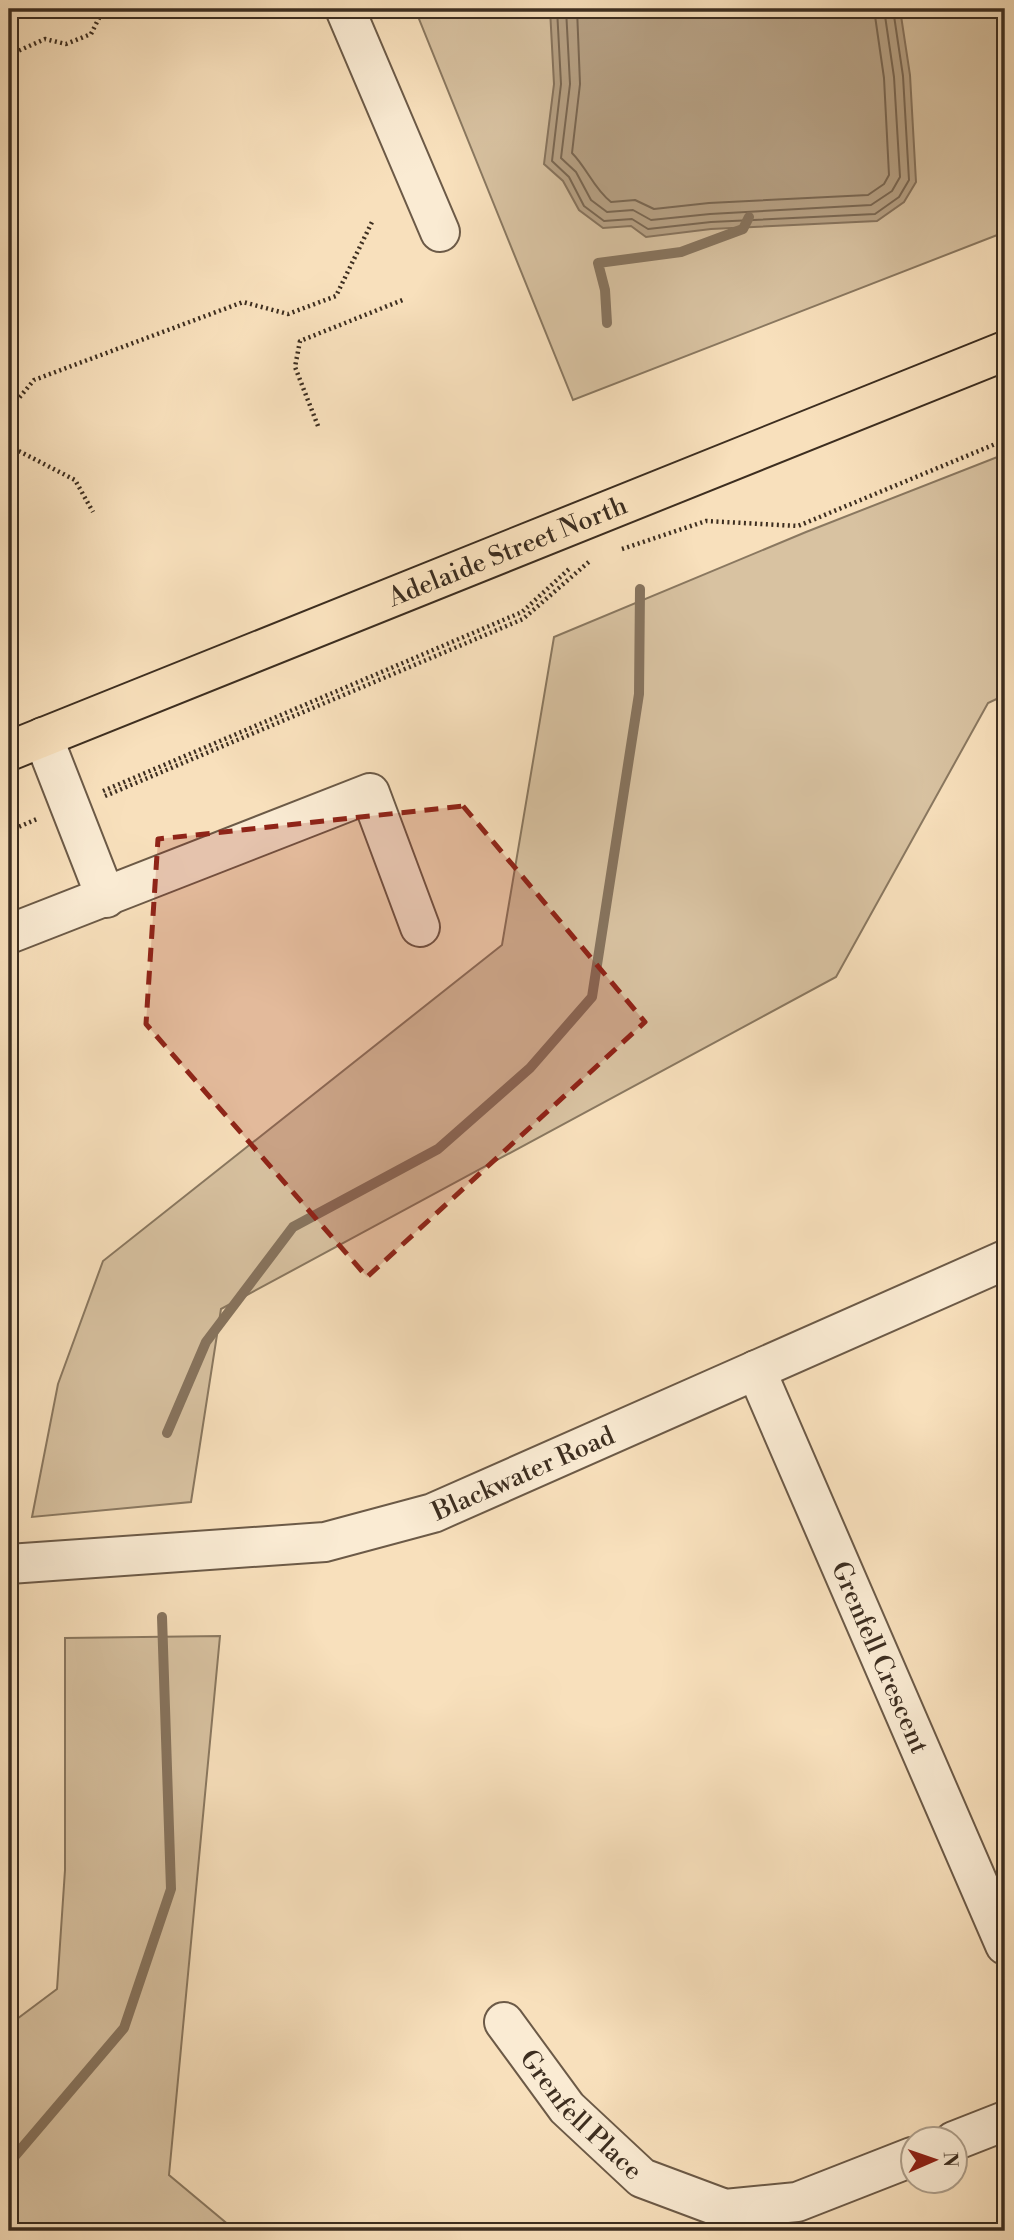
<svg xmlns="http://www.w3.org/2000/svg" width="1014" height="2240" font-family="'Libre Bodoni',serif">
<rect width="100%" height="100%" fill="#f8e0bc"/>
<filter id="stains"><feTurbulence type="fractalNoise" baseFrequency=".00286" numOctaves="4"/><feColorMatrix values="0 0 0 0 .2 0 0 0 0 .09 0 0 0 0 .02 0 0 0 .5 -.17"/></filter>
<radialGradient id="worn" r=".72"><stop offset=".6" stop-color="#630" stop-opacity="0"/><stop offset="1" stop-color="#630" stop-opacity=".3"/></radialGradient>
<g fill="#d8c2a1" stroke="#8a7860" stroke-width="2">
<polygon points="415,9 1005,9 1005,232 573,400"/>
<polygon points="1005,454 1005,695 988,703 836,977 221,1309 191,1502 32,1517 58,1384 103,1261 502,945 554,637 806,532"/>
<polygon points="220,1636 169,2175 236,2231 9,2231 9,2025 57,1989 65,1870 65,1638"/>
</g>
<polygon fill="#b8a387" stroke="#87745e" stroke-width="2" points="550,9 900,9 910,75 916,182 904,202 877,221 711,229 646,237 631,226 603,228 579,210 563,181 544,164 554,84"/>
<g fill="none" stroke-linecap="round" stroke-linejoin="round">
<g stroke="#7a6854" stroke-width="2">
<polyline points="557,9 561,84 552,161 569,177 584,206 604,221 632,219 648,229 711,222 875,214 899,197 909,180 903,76 893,9"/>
<polyline points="566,9 570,84 561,158 576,172 591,200 607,212 633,210 651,220 710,214 871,205 892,191 900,177 894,77 884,9"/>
<path d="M577 9 580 84 572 153C587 168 594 189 611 202L635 200 654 209 709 203 868 195 884 184 889 175 884 78 874 9"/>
</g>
<g stroke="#87745e" stroke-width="10">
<polyline points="607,323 605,290 598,263 681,252 743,229 749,217"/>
<polyline points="167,1433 206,1342 293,1227 438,1149 530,1068 592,997 639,694 640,589"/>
<polyline points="9,2163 124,2028 171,1889 162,1617"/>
</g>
<defs>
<g id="minor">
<polyline points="345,9 440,232"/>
<polyline points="43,737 106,898"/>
<polyline points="9,934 370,793 420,927"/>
<path id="s1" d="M756 1370 1005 1945"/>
<path id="s2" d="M9 1564 325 1542 433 1513 1005 1260"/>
<path id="s3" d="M504 2022 567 2108 642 2178 725 2209 797 2202 912 2157"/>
<polyline points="954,2141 1005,2121"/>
</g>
<g id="major">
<path id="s4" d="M9 751 1005 351"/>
</g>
</defs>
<use href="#minor" stroke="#6c5a47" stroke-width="42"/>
<use href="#major" stroke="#3d2e20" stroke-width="42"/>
<g stroke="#3d2e20" stroke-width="4.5" stroke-dasharray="2 3.5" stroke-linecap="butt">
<polyline points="9,55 45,39 66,44 91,34 101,14 115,9"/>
<polyline points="9,410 34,380 243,302 288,314 336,296 372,222"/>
<polyline points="318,426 295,367 300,341 405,299"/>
<polyline points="9,446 75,480 93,512"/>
<polyline points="622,549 706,521 798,526 1005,440"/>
<polyline points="103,791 522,612 569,569"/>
<polyline points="105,796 523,619 591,560"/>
<polyline points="9,831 37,819"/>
</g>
<use href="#minor" stroke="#faebd3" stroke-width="38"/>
<use href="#major" stroke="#f8e0bc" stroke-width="38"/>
</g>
<path fill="#8f2418" fill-opacity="0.2" stroke="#8f2418" stroke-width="5" stroke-dasharray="14 9" stroke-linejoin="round" d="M463 806 645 1022 367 1277 146 1024 158 839Z"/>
<g text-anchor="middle" stroke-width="7" stroke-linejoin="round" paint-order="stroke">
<g font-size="26" fill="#3d2e20" stroke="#faebd3">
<text dy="9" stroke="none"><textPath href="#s4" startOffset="537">Adelaide Street North</textPath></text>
<text dy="9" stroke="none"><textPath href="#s2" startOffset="527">Blackwater Road</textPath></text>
<text dy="9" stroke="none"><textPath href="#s1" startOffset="313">Grenfell Crescent</textPath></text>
<text dy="9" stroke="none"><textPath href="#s3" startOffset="121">Grenfell Place</textPath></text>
</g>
</g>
<rect width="1014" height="2240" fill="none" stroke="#f8e0bc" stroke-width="35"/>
<rect x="10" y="10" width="993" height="2219" fill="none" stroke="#3d2e20" stroke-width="3.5"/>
<rect x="18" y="18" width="979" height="2205" fill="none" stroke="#3d2e20" stroke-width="2"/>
<g transform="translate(934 2160) rotate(88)"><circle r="33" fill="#faebd3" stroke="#ae9f8b" stroke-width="2"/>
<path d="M0-5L12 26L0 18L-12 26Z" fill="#8f2418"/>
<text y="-10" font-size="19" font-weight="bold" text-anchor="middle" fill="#3d2e20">N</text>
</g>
<rect width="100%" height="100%" filter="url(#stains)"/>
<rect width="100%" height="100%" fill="url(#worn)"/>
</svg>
